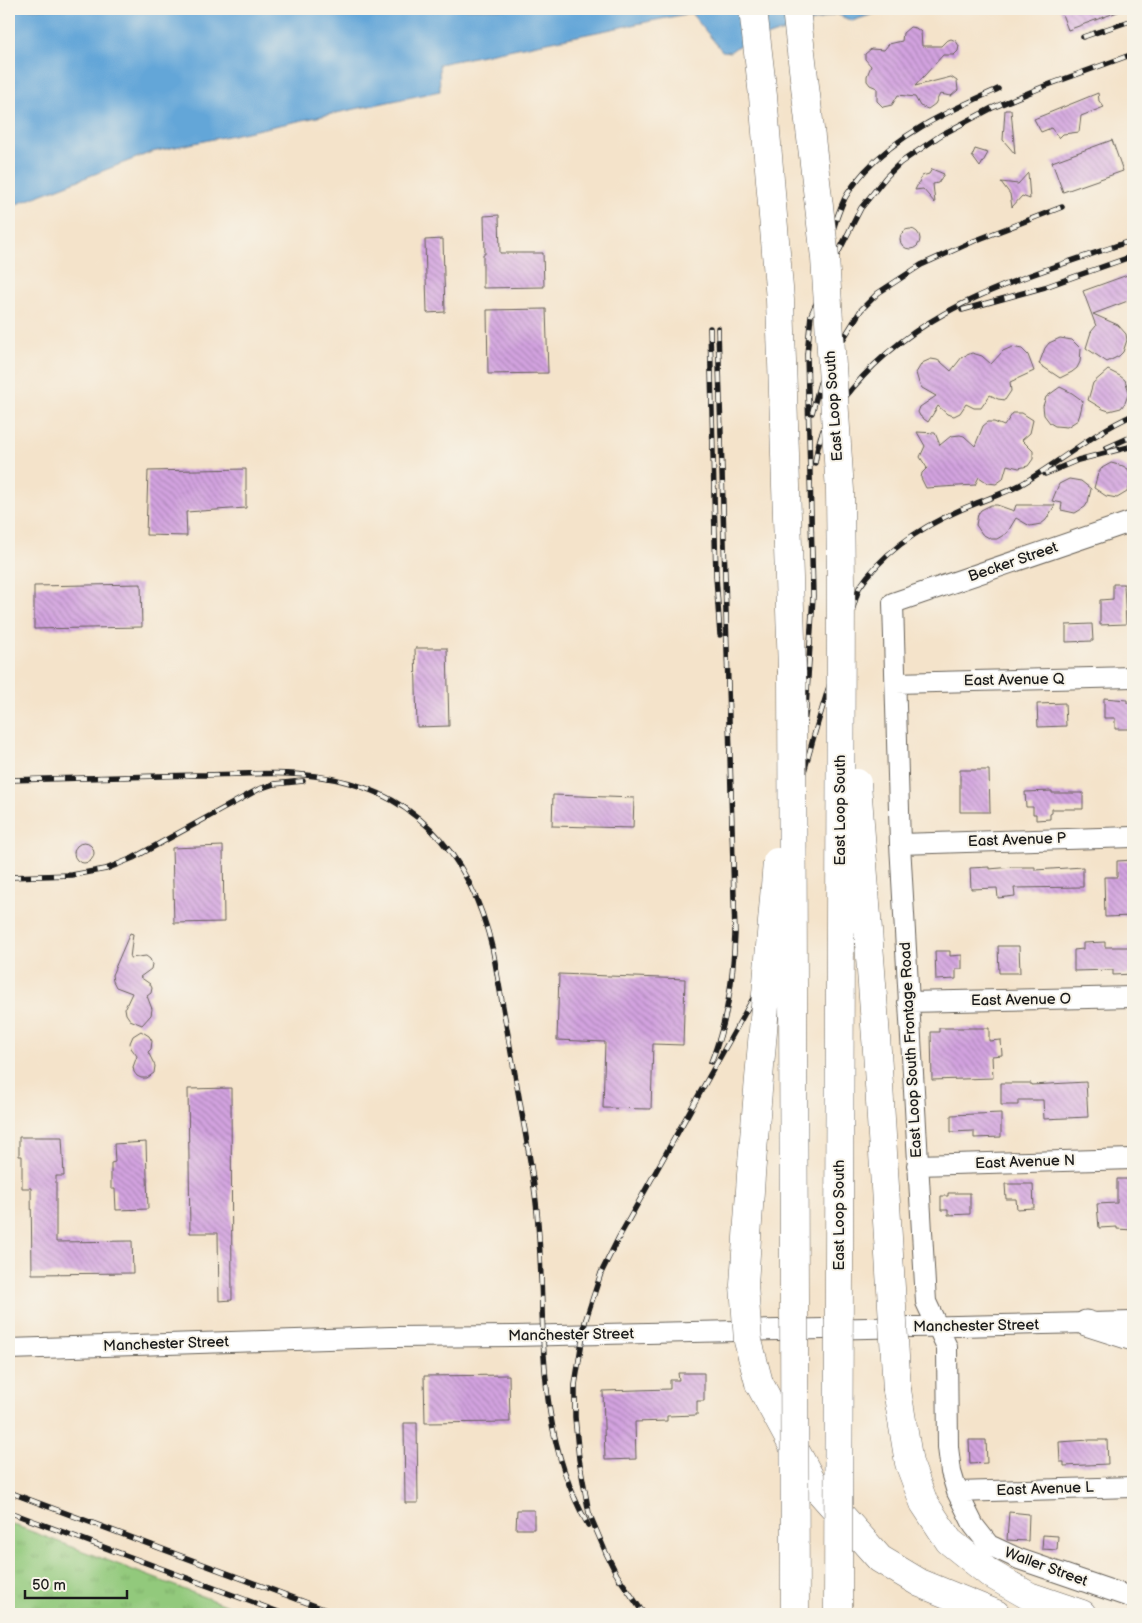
<svg xmlns="http://www.w3.org/2000/svg" width="1142" height="1623" font-family="'Balsamiq Sans',sans-serif">
<defs>
<pattern id="grass-tufts" width="24" height="20" patternUnits="userSpaceOnUse" patternTransform="scale(1.25)"><rect width="24" height="20" fill="#92c97b"/><path d="M3 7l-1-3M5 7V3M7 7l1-3M15 17l-1-3M17 17v-4M19 17l1-3" fill="none" stroke="#7dac6a"/></pattern>
<pattern id="building-back-hatch" width="6" height="6" patternUnits="userSpaceOnUse" patternTransform="scale(1.25)"><rect width="6" height="6" fill="#d3a3e0"/><path d="M-1 5l2 2M0 0l6 6M5-1l2 2" fill="none" stroke="#aa84b5"/></pattern>
</defs>
<rect width="100%" height="100%" fill="#f7f3e8"/>
<filter id="ink" filterUnits="userSpaceOnUse"><feTurbulence type="fractalNoise" baseFrequency=".02" numOctaves="2"/><feDisplacementMap in="SourceGraphic" scale="10" xChannelSelector="R" yChannelSelector="G"/><feConvolveMatrix kernelMatrix="1 2 1 2 8 2 1 2 1" color-interpolation-filters="sRGB"/></filter>
<filter id="wash" filterUnits="userSpaceOnUse"><feTurbulence type="fractalNoise" baseFrequency=".0096" numOctaves="4" result="noise"/><feDisplacementMap in="SourceGraphic" scale="20" xChannelSelector="R" yChannelSelector="G"/><feGaussianBlur stdDeviation="1.12" result="paint"/><feColorMatrix in="noise" values="0 0 0 0 0 0 0 0 0 0 0 0 0 0 0 0 0 1.4 0 .05"/><feComposite in="paint" operator="in"/></filter>
<g filter="url(#wash)">
<rect width="100%" height="100%" fill="#f4e3ca"/>
<path fill="url(#grass-tufts)" stroke="#57724c" d="M9,1523L249,1614H9Z"/>
<path fill="#64a6d8" stroke="#40617a" d="M9,9H889L852,21L836,14L738,46L730,52L722,51L691,13L439,64L440,91L152,152L9,207Z"/>
<g id="blocks">
<path fill="url(#building-back-hatch)" d="M1060,9H1123V10L1068,30Z
M910,27L916,28L921,32L922,46H941L946,41L951,39L956,41L959,46L958,51L954,55H943L915,86L951,77L957,81L958,90L951,96L940,94L935,104L928,109L920,106L915,97L898,95L892,105L883,107L877,101V88L870,85L867,81V76L871,66L865,59V54L871,49L884,50L889,44L902,41L903,33Z
M1098,93L1099,101L1104,107L1081,116L1079,132L1063,134L1059,138L1051,128L1041,132L1034,119Z
M1005,110H1011L1015,154L1003,140Z
M1112,140L1123,171L1063,192L1052,162Z
M975,149L988,153L980,167L972,156Z
M932,169L944,174L938,183L933,184L935,203L923,189L915,190L922,176L929,174Z
M1028,173L1030,199L1022,196L1012,207L1010,194L1001,182L1018,184Z
M499,215L500,253H543L544,287L483,288V254H485L484,216Z
M900 239a10 10 0 1 1 20 0a10 10 0 1 1-20 0Z
M443,239L445,312L427,313L425,240Z
M1133,273V299L1093,314L1118,325L1126,334L1127,340L1123,352L1119,356L1107,362L1086,348L1091,332L1096,326L1083,291Z
M546,309L548,373L488,374L487,310Z
M1060,338L1072,340L1081,349L1080,362L1077,368L1072,372L1060,378L1039,364L1045,348L1049,343Z
M1012,347L1022,349L1028,355L1034,371L1010,382L1011,391L1005,400L998,399L990,395L981,408H974L966,404L960,413L954,416L947,414L938,406L928,422L920,416L918,412L920,407L936,396L922,388L919,383L916,373L922,363L931,359L937,360L941,362L951,371L962,357L972,353L982,356L991,364L1003,351Z
M1108,370L1120,376L1125,380L1129,392L1125,403L1121,408L1109,411L1103,409L1088,400L1093,383Z
M1060,387L1072,393L1083,401L1080,414L1078,420L1067,427L1055,426L1050,423L1044,415L1043,406L1046,397Z
M1013,413H1022L1033,420L1030,433L1022,440L1033,451V459L1028,466L1019,468L1007,465L1003,479L996,484L988,483L979,477L975,485L926,488L921,478L922,473L927,468L920,457L925,446L917,432L935,433L940,445L951,436L960,435L964,436L975,446L983,426L988,422H994L1004,426Z
M1111,463L1123,466L1128,469L1132,481L1127,492L1117,498L1106,496L1094,488L1098,473L1102,468Z
M246,469V508L186,512L187,536L146,535L148,471Z
M1069,479L1081,481L1091,489L1088,502L1085,507L1075,513L1061,510L1062,503L1052,501L1059,484Z
M991,505H997L1014,511L1016,505H1055L1046,520L1041,524L1030,526L1016,518L1007,533L997,539H991L982,534L976,525L978,514L981,510Z
M141,584L142,627L34,629V586Z
M1113,584H1124L1126,624L1100,625V600L1113,599Z
M1092,624L1093,641L1066,642V625Z
M415,648H447L449,726L417,727Z
M1104,698L1127,700V703H1132L1133,729H1115V718H1104Z
M1065,703L1066,726L1038,727L1037,704Z
M960,770H989L990,812H960Z
M1052,791V793H1083V809H1052V813L1050,814V819L1036,820V814H1033V807H1026L1025,792Z
M553,795L634,798L633,828L552,826Z
M74 853a10 10 0 1 1 20 0a10 10 0 1 1-20 0Z
M223,846L224,922L174,923L172,848Z
M1133,860V916L1105,917L1104,877H1117V861Z
M989,867V869L1013,867H1035V870L1083,867V887L1014,888L1015,896L998,898L997,888L971,889L970,868Z
M130,933L133,934L130,958L146,956L150,959L152,964L151,969L140,977L150,984L152,988L151,993L147,996L152,1009L151,1015L142,1025L130,1020L126,1014L125,1008L132,993L116,987L113,981L112,975Z
M1105,942V947H1133V974L1113,975V970L1074,971V950L1083,949V943Z
M998,946H1019L1020,973H999Z
M935,951H950V956L962,955V969H956V979L936,980Z
M559,974L685,979L683,1045L653,1044L651,1109L603,1108L605,1042L557,1040Z
M939,1028H989V1041L1001,1040L1002,1055L992,1056L993,1078L932,1080L931,1032H939Z
M141,1031L149,1036L152,1041L151,1049L148,1052L155,1066L154,1073L147,1078H141L137,1076L134,1072L133,1067L137,1056L131,1048L130,1043L133,1036Z
M1086,1082L1088,1117L1044,1119L1043,1100H1018V1105H1001V1083H1031V1085Z
M231,1088L232,1300L219,1301L218,1233H190L188,1089Z
M1001,1113V1137L974,1138V1131L951,1132V1115Z
M19,1137H62L64,1176H56V1242L132,1241L133,1273L32,1274L31,1188H22V1156H19Z
M146,1142L148,1209L116,1210L115,1189H111V1163L115,1162L114,1144Z
M1117,1179H1130V1183H1133V1230L1117,1229V1227L1099,1228L1097,1204L1117,1203Z
M1005,1184H1033L1034,1208L1017,1209L1016,1199H1006Z
M948,1193H970V1214L948,1215V1210H941V1196H948Z
M678,1373H704V1401H697V1415L667,1416V1421L635,1422L636,1459L605,1460L603,1391L670,1389V1380H679Z
M509,1375L510,1422L425,1423L424,1376Z
M404,1423H417L418,1503H405Z
M969,1440H986L987,1463L970,1464Z
M1090,1440H1107L1108,1464L1064,1466V1462H1060L1059,1442Z
M517,1510H534V1529H516Z
M1009,1512L1029,1514L1028,1541L1007,1540Z
M1043,1535L1058,1536L1057,1550L1042,1549Z"/>
</g>
</g>
<g filter="url(#ink)">
<use href="#blocks" fill-opacity="0" stroke="#686259" stroke-width="1"/>
<g fill="none" stroke-linecap="round" stroke-linejoin="round">
<g stroke="#686259" stroke-width="22">
<path id="minor" d="M1133,521L893,603L900,844L926,1302L947,1347L948,1447L951,1472L957,1492L974,1526L989,1545L1019,1559L1133,1598
M896,683L1133,677
M900,844L1133,837
M908,1002L1133,997
M917,1165L1133,1159
M9,1349L391,1337L514,1336L1133,1322
M957,1492L1133,1487"/>
</g>
<g stroke="#686259" stroke-width="27">
<path id="major" d="M1086,1323L1133,1338"/>
</g>
<g stroke="#686259" stroke-width="29">
<path id="highway" d="M753,9L763,96L780,300L792,671
M759,1383L814,1485L880,1559L920,1583L996,1614
M897,1390L909,1463L924,1503L949,1541L989,1573L1029,1596L1082,1614"/>
</g>
<use href="#minor" stroke="#fff" stroke-width="20"/>
<use href="#major" stroke="#fff" stroke-width="25"/>
<use href="#highway" stroke="#fff" stroke-width="28"/>
<g stroke="#1c1c1c" stroke-width="5.5">
<path id="rail" d="M1083,37L1133,20
M819,283C827,255 832,225 845,198C850,189 858,179 865,171C902,131 950,111 998,89
M962,310L1045,287L1133,256
M710,328L716,576L720,635
M812,413L820,383L842,341L861,310L878,293L921,265L974,241L1062,207
M1106,448L1133,436
M815,463C817,448 822,429 830,416C835,407 845,398 852,389C925,301 1030,276 1133,240
M1045,474L1078,460L1133,446
M802,779L815,732L859,588C883,552 921,527 960,510C980,501 1001,495 1020,485C1058,463 1093,433 1133,415
M9,780C72,778 135,777 198,775C237,775 276,771 315,776C417,789 471,856 493,951C502,1000 510,1049 519,1097C525,1132 532,1167 536,1202C549,1316 529,1419 588,1525
M9,877L72,875L106,869L133,858L259,789L274,784L303,781
M711,1062C728,1020 733,978 735,934L718,328
M9,1492L337,1614
M9,1512L284,1614
M615,1572L644,1614
M619,1579L606,1553L589,1513L579,1459L575,1417V1385L585,1322L601,1273L619,1237L760,986L774,947L781,913L790,826L806,709L813,596L807,354L811,315L836,257L861,208L886,177L900,163L941,135L992,108L1045,86L1133,54"/>
</g>
<use href="#rail" stroke="#f7f3e8" stroke-width="4" stroke-dasharray="11" stroke-linecap="butt"/>
<g stroke="#686259" stroke-width="29" stroke-linecap="butt">
<path id="highway-bridge" d="M796,9L825,258L840,491L841,584L838,1614
M792,671L795,1614
M857,783L877,1051L897,1390
M759,1383L748,1341L744,1285L751,1175L777,862"/>
</g>
<use href="#highway-bridge" stroke="#fff" stroke-width="28"/>
</g>
</g>
<g text-anchor="middle" dominant-baseline="central" stroke-width="4" stroke-linejoin="round" paint-order="stroke">
<g font-size="15" fill="#1c1c1c" stroke="#f7f3e8">
<text transform="translate(834 406) rotate(-94)">East Loop South</text>
<text transform="translate(1013 562) rotate(-19)">Becker Street</text>
<text transform="translate(1014 680) rotate(-1)">East Avenue Q</text>
<text transform="translate(840 810) rotate(-90)">East Loop South</text>
<text transform="translate(1017 840) rotate(-2)">East Avenue P</text>
<text transform="translate(1021 1000) rotate(-1)">East Avenue O</text>
<text transform="translate(911 1050) rotate(-93)">East Loop South Frontage Road</text>
<text transform="translate(1025 1162) rotate(-2)">East Avenue N</text>
<text transform="translate(839 1215) rotate(-90)">East Loop South</text>
<text transform="translate(976 1326) rotate(-1)">Manchester Street</text>
<text transform="translate(571 1335) rotate(-1)">Manchester Street</text>
<text transform="translate(166 1344) rotate(-2)">Manchester Street</text>
<text transform="translate(1045 1489) rotate(-2)">East Avenue L</text>
<text transform="translate(1046 1567) rotate(20)">Waller Street</text>
</g>
</g>
<rect width="1142" height="1623" fill="none" stroke="#f7f3e8" stroke-width="30"/>
<path d="M25 1590v8h102v-8" fill="none" stroke="#1c1c1c" stroke-width="2.5"/>
<text x="32" y="1590" font-size="15" fill="#1c1c1c" stroke="#f7f3e8" stroke-width="4" paint-order="stroke">50 m</text>
</svg>
